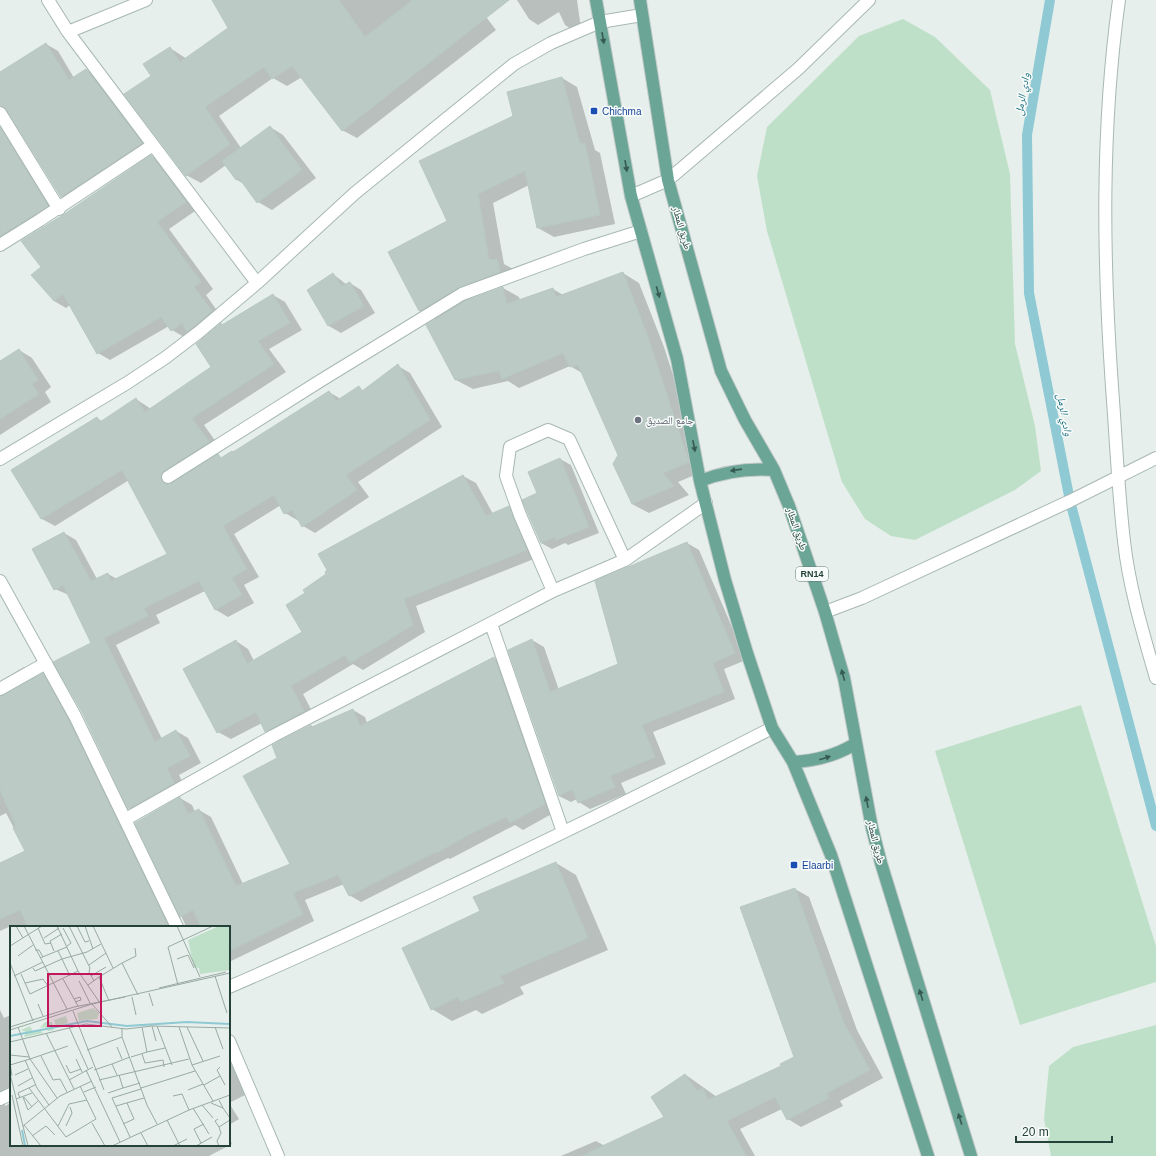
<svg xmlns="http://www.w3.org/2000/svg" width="1156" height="1156" font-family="Arial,'Noto Naskh Arabic',sans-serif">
<rect width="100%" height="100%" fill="#e6efeb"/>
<path fill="#bfe0c8" d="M903,19L935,37L990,90L1010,174L1015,344L1035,426L1041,471L1015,490L915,540L891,536L865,519L842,482L767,231L757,176L767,127L859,36Z
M1081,705L1156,946V982L1020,1025L935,751Z
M1156,1025V1156H1051L1044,1119L1049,1066L1073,1047Z"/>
<path fill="#0003" d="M230,0H473L496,30L357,138L342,130L302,77L287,86L273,78L219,116L241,148L270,127L283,135L316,178L272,210L258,202L244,184L237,180L226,165L201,183L186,175L152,76L170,48L187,59L230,29Z
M517,0H577L581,29L574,31L565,25L559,12L538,25L529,19Z
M46,44L58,51L74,78L86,70L98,76L153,150L73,203L61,197L10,112L7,113L4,120L59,212L0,248V73Z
M562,78L577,87L595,150L600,153L615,224L554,237L538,228L529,185L493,203L504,264L513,269L515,281L469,299L503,288L519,297L520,300L553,289L563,295L623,273L639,283L664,347L704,471L678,482L689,495L649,513L632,504L619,455L582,373L570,366L519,388L508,381L473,389L456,380L436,320L420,311L390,253L449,221L515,116Z
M151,156L164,163L198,209L169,229L213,289L206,295L223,319L184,337L172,330L169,326L110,360L98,353L70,305L66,308L54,301L43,267L64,216Z
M333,274L347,285L350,283L361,290L375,313L341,333L329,326L309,290Z
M273,295L285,302L302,330L269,349L286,372L204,425L221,449L176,478L173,484L218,456L222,458L234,453L329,392L341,399L359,388L364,391L398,366L410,373L442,427L358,482L369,497L315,533L303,526L299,520H297L285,513L281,505L234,534L259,577L244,585L254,603L228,617L216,610L205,591L156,615L160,623L116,645L162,739L176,731L188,738L201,763L179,775L186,790L141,815L129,808L92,644L69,595L55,589L64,533L76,540L97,579L108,574L117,579L168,554L129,480L55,526L42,519L13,471L97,418L103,422L136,399L151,409L212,367L222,325Z
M19,350L32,358L51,387L45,392L51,402L0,435V362Z
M560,459L571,465L599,533L568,545L565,543L552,549L541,543L538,494Z
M463,476L476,483L493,514L509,507L521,514L539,557L416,606L425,632L363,670L353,664L303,694L316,719L279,738L266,731L262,723L231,739L218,732L236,641L248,649L254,661L303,632L306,594Z
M687,543L699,550L746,660L724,669L735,699L653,732L666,764L621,783L626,794L590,809L579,802L577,799L571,802L559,796L532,640L544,647L559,690L619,664Z
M494,658L506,665L557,811L523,830L515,825L450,859L448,858L361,902L349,895L344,884L305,900L314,921L229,962V927H185V924L136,823L180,798L192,805L195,812L199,810L211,817L243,884L291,864L279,759L311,726L314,727L353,710L365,717L367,723Z
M24,667L35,673L8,689L3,697L43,675L55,681L177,927H14L13,925L0,931V864L26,851L6,813L0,816V681Z
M556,863L576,875L608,950L520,987L524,994L482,1014L476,1010L452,1021L432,1009L481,912Z
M795,889L809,897L857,1030L883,1078L840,1101L843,1106L801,1127L788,1119L782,1109L740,1129L755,1156H699L686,1075L717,1097L783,1066L796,1057Z
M0,1010L4,1018L11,1015V1099L5,1102V1106L11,1103V1145H229V1138L232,1144L209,1156H0Z
M229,1044L251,1092L229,1103L239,1119L229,1125Z
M596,1141L605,1146L657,1156H561Z"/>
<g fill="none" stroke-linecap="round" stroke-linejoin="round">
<path stroke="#8ec9d4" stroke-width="10" d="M1050,0L1027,135L1029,293L1070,501L1156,826"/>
</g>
<path fill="#bbcac4" stroke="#b8c9c2" d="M212,0H339L365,37L413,0H509L342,131L292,66L272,79L264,67L205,107L230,144L186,176L124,94L151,76L143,64L170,47L180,62L228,28Z
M46,43L69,80L86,69L142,143L61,197L6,109L0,106V72Z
M562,77L580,144L585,143L600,215L537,228L525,171L478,194L489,260L497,259L500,272L458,288L419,311L388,252L447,221L419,161L513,116L507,92Z
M270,126L302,170L257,203L239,178L236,180L222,161Z
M0,127L48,206L0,236Z
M151,155L186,202L157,222L201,282L194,287L212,311L187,332L182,323L171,331L161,317L97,354L63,294L54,301L31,275L41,267L21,241L63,215Z
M623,272L648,337L689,462L663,473L674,486L632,504L613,464L618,455L578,365L570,367L563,353L502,379L499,371L455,380L426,325L465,301L503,287L507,304L553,288L556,297Z
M333,273L341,286L350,282L364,306L328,326L307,290Z
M273,294L290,323L258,341L274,364L192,418L209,442L164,471L161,478L164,483H172L218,454L221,458L232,451L233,452L329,391L336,401L359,386L362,391L398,364L430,420L346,475L357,490L302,527L292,510L284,514L274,495L223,526L247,569L232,578L242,595L215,610L199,581L144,608L148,616L104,638L155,742L176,730L190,756L167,768L174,783L128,809L82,712L53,662L91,643L63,585L54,590L32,549L64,532L91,581L108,573L111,581L167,554L122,470L41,519L11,470L97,417L100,422L136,398L145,412L211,367L196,344L221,323L222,325Z
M19,349L38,380L32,384L39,394L0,419V361Z
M560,458L589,527L556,540L555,537L541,543L522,500L537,493L528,472Z
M463,475L486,516L509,506L527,550L404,599L413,625L350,663L345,655L291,686L304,711L265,732L256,712L217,733L183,669L236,640L247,664L302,632L286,605L305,593L303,590L326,574L325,572L327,570L318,554Z
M687,542L735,653L713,663L724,692L642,725L655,757L610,776L615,787L578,803L572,789L559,796L508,650L532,639L550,692L618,664L595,581Z
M494,657L545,804L510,823L506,817L470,834L437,853L436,852L349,896L338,875L293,893L303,914L229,951V927H201L193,910L180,917L135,823L180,797L188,814L199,809L236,886L290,864L243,776L277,758L272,745L311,725L312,727L353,709L360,726Z
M43,673L68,719L167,924L161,927H28L20,910L0,919V863L25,851L13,828L16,826L0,790V696Z
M556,862L588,938L500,976L504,983L461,1002L458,997L431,1010L402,948L480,911L473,897Z
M795,888L843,1021L870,1070L827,1093L829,1098L787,1120L775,1097L727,1121L746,1156H581L664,1117L651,1097L685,1074L697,1091L703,1088L708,1100L781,1066L780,1064L794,1057L740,907Z"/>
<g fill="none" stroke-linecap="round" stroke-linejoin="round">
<g stroke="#a8b8b2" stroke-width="14">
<path id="minor" d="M48,0L68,32L146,0
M1119,0C1101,129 1103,258 1112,387C1116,438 1118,490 1124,541C1129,587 1143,633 1156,678
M68,32L257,283
M0,113L59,209
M631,196L668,180L798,69L869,0
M0,245L40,220L153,145
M0,459L127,383L165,358L199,332L257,283L355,193L514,64L551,43L600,22L642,15
M168,477L320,381L462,294L584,249L641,231
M0,581L75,716L177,927
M553,591L520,515L506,476L510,447L548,430L569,439L625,560
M825,612L862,598L1070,501L1156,458
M491,624L563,832
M0,689L46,663
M126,819L273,736L553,591L625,560L706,503
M229,987C297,958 363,927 430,896C545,842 659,786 772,728
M229,1041L278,1156
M0,1099L11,1094"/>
</g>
<g stroke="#c2cac8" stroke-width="14">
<path id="major" d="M596,0L631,196L677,359L700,481L725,580L747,653L772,728L793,762L831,855L928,1156
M640,0L668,180L721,371L745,420L774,470L789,506L825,612L844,678L872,828L881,863L971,1156
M700,481C725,471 747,468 774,470
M793,762C816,761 835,756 855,744"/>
</g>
<use href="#minor" stroke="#fff" stroke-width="12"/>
<use href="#major" stroke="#6aa596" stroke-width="12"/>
</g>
<defs><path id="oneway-solid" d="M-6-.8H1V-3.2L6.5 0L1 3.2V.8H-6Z"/></defs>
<g fill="#365b51">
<use href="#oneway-solid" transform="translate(603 38) rotate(80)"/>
<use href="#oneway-solid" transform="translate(626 166) rotate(80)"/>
<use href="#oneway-solid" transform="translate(658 292) rotate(74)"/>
<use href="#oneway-solid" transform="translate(694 446) rotate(79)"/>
<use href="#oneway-solid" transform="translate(736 470) rotate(172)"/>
<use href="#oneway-solid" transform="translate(843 675) rotate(-105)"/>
<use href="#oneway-solid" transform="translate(825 758) rotate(-17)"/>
<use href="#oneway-solid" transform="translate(867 802) rotate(-101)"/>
<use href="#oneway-solid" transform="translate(921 995) rotate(-107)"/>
<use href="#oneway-solid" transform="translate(960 1119) rotate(-107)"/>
</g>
<g fill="#1a4fb4" stroke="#f7fbf9" stroke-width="1.5">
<rect x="590" y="107" width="8" height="8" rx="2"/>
<rect x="790" y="861" width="8" height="8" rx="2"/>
</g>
<circle fill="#6b7280" stroke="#f7fbf9" stroke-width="1.5" cx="638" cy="420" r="4"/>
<g text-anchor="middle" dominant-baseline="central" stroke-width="3" stroke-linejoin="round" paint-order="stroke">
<rect fill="#f7fbf9" stroke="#637a73" stroke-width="1" x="796" y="567" width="32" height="14" rx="3"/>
<g font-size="9" font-weight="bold" fill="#24423a">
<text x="812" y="574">RN14</text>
</g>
<g font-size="10" fill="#164399" stroke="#f7fbf9" text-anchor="start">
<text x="602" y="111">Chichma</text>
<text x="802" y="865">Elaarbi</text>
</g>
<g font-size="10" fill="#24423a" stroke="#f7fbf9">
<text transform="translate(682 228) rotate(74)">طريق المطار</text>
<text transform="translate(797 529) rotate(71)">طريق المطار</text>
<text transform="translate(876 842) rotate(76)">طريق المطار</text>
</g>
<g font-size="10" fill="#5b616d" stroke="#f7fbf9" text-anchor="start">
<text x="646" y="420">جامع الصديق</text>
</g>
<g font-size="11" font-style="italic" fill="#1c6f80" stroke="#f7fbf9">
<text transform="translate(1022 94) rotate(-80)">وادي الرمل</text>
<text transform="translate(1065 415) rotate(79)">وادي الرمل</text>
</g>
</g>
<g transform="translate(10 926)">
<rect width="220" height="220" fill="#e6efeb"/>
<path d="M209,0H220V44L190,48L189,42L184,41L178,14ZM83,82L89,87L87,93L69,95L67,87ZM56,90L58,97L46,101L44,94ZM35,96H42L44,104L38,105L35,101L30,102ZM20,100L23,105L30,104L33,107L14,111L16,106L11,104Z" fill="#bfe0c8"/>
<path fill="none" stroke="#8ec9d4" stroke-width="2" d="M0,110L77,95L117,100L177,96L220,98M12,204L15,220"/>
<path fill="none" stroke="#98aaa4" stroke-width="1" d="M6,0L13,12M14,0L57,83M47,0L68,45L90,77M59,0L80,42L79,46L84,55M67,0L75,16L79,15M75,0L83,23M83,0L103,42M167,0L190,51M28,2L35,18L41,17M53,2L61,17L57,20M34,12L49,2M0,20L32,0M25,24H29L33,31M44,25L40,15L52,8M8,30L23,19M30,32L57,21M167,33L178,29L184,42M0,37L23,95M112,37L126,30L125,22M79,39L96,27M23,42L25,45L52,33L48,25M11,48L20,68L68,45M4,50L33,36M60,50L52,33L77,26L91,18M81,50L96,41M205,50L217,87M53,53L68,80M69,55L80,77M15,57L33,53L38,60M78,59L89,51M168,59L158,21L203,0M149,62L216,46M139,67L143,80M122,71L126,89M64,73L70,71L71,74L65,76M99,75L89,51L112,37L128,69M28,78L33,90M82,78L102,101M63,85L94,164M142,100L146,115M147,100L162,139M0,101L64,81L115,71M59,101L78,143M169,101L182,139L203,175M177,101L193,135M205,101L213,123M112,103V111L137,179L147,198M0,104L82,78L220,47M36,107L64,163M0,116L76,98L116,103L142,100L220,102M107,121L112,133M77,124L112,111M137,126L155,122M132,128L135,137L153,134L154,141M0,129L19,131M31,130L43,154L50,153L57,166M121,131L137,126L132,101M66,133L72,146M15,134L27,162L39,179M0,137L2,150M102,138L120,131M0,139L20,133L8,101M56,139L60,147L71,143M182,139L210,130M210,141L207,144L215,159M76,144L110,216M84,144L102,138L107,149M0,148L18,220M5,149L18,143M109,149L113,162L130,157M59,154L83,141M89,154L179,133M194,159L210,150M8,160L22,152M19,162L56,211L86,193L70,160M131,162L185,145M178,164L193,158M74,166L86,161M98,167L113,162M2,169L13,220M163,170L172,168L179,184M13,171L18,184L28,175M14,171L22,181M10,172L8,167L25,159M47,172L20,133L58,120M6,173L22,167M201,177L213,182L209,174M192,179L203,192M106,180L134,172M183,182L199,208M213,182L220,192M208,193L205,195L209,201L220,194M157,194L170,220M82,197L95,220M113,198L124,193L117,177M14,199L31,220M13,200L50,170L82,155M48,200L59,178L77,174M56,200L62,187L60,181M131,207L138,220M22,210L36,200L45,209M120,211L102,172L131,163M191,217L184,203L194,198M102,220L179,184L220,169M163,220L177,213M186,220L202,211M209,220L207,215L211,207L209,201"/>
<path fill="#c2185b" fill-opacity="0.15" stroke="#c2185b" stroke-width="2" d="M38,48H91V100H38Z"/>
<rect width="220" height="220" fill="none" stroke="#24423a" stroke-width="2"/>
</g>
<path d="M1016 1136v6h96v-6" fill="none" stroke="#24423a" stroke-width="2"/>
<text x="1022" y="1136" font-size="12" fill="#24423a" stroke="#f7fbf9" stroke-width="3" paint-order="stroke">20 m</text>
</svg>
